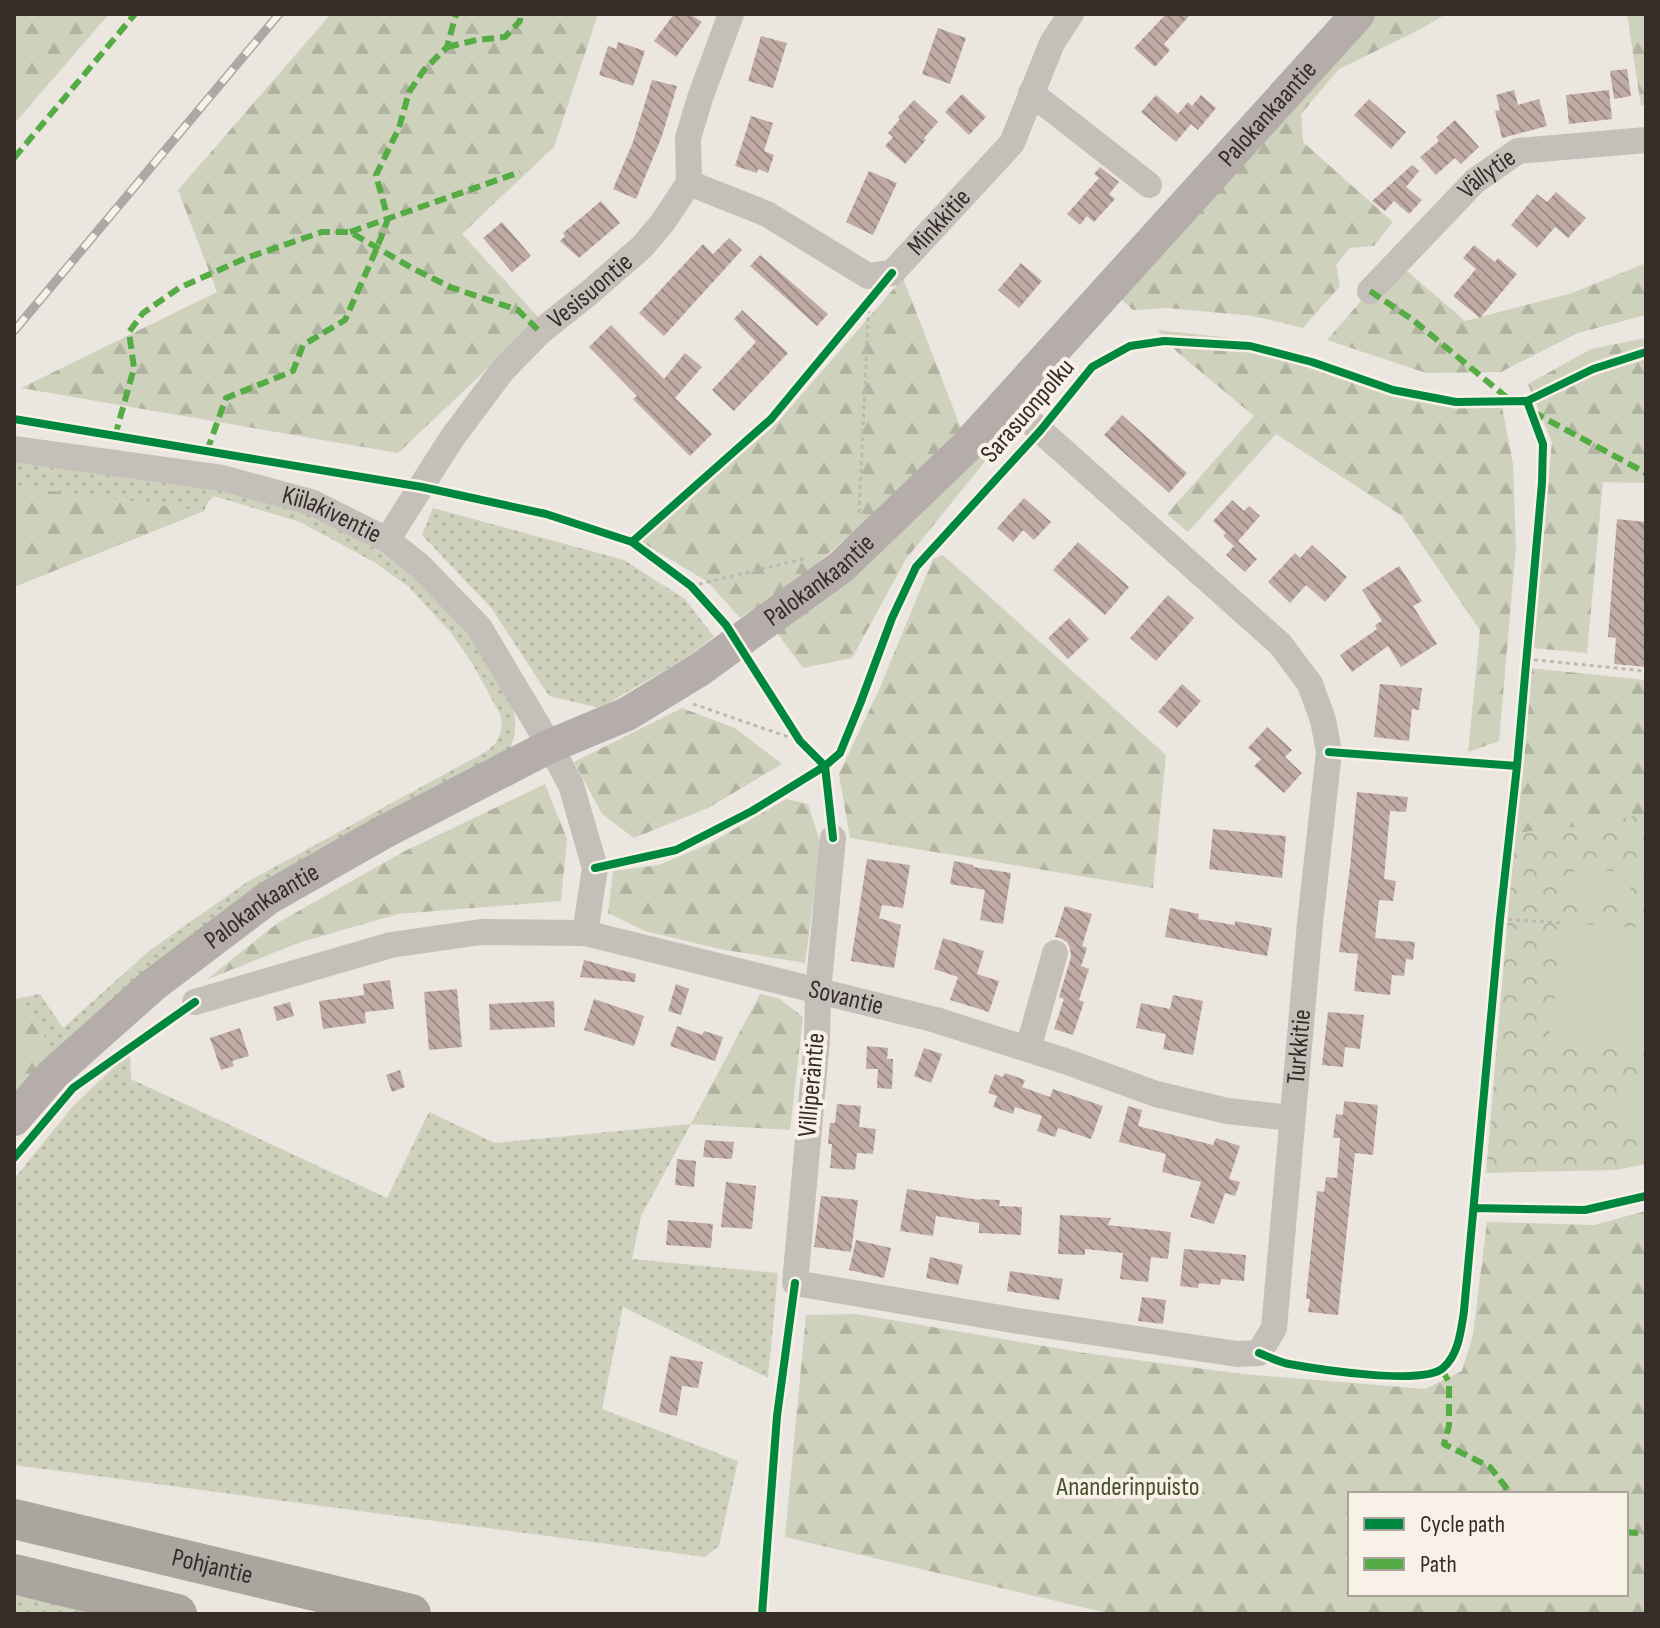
<svg xmlns="http://www.w3.org/2000/svg" width="1660" height="1628" font-family="'Sofia Sans Condensed',sans-serif">
<defs>
<pattern id="grass-dots" width="8" height="8" patternUnits="userSpaceOnUse" patternTransform="scale(2)"><rect width="8" height="8" fill="#ced1bc"/><path d="M2 2h.1M6 6h.1" fill="none" stroke="#b2b4a2" stroke-width="1.8" stroke-linecap="round"/></pattern>
<pattern id="forest-firs" width="22" height="20" patternUnits="userSpaceOnUse" patternTransform="scale(2)"><rect width="22" height="20" fill="#ced1bc"/><path d="M5 1l3.5 6h-7zM16 11l3.5 6h-7z" fill="#b2b4a2"/></pattern>
<pattern id="park-crowns" width="20" height="18" patternUnits="userSpaceOnUse" patternTransform="scale(2)"><rect width="20" height="18" fill="#ced1bc"/><path d="M2 6a3 3 0 1 1 6 0M12 15a3 3 0 1 1 6 0" fill="none" stroke="#b2b4a2"/></pattern>
<pattern id="building-back-hatch" width="6" height="6" patternUnits="userSpaceOnUse" patternTransform="scale(2)"><rect width="6" height="6" fill="#bfaba3"/><path d="M-1 5l2 2M0 0l6 6M5-1l2 2" fill="none" stroke="#9c8b85"/></pattern>
</defs>
<rect width="100%" height="100%" fill="#ece6e1"/>
<path fill="url(#grass-dots)" d="M14,459L221,489L305,513L343,530L380,552L414,577L469,633L512,704L515,718V734L511,746L503,755L378,824L14,1102V1089L43,1060L27,1005L14,1009V999L40,994L63,1028L149,951L247,882L487,751L496,743L500,735L502,725L500,714L472,663L451,633L409,587L374,562L300,522L214,496L208,502L204,511L14,486Z
M433,508L624,560L685,599L714,637L686,658L600,708L549,696L492,609L422,535Z
M130,1052L131,1079L387,1198L429,1112L495,1143L691,1124L641,1216L632,1259L778,1273L768,1378L623,1307L602,1409L738,1461L719,1546L705,1557L14,1465V1179L74,1105Z
M14,1592L104,1614H14Z"/>
<path fill="url(#forest-firs)" fill-rule="evenodd" d="M14,14H109L14,124Z
M331,14H598L554,147L462,234L540,319L398,453L21,388L217,292L178,190Z
M1367,14H1446L1419,30L1339,69L1301,114L1303,142L1393,222L1374,246L1350,248L1336,265L1340,286L1303,328L1253,316L1168,308L1133,310L1116,295Z
M1627,14H1646V105L1641,106Z
M1646,263V315L1578,333L1501,372L1426,373L1327,340L1388,270L1407,271L1465,321L1572,293Z
M903,278L962,431L875,513L797,581L740,618L708,582L641,542L776,424Z
M1158,330L1248,340L1389,389L1456,402L1501,401L1513,464L1516,546L1499,741L1468,752L1480,630L1402,516L1276,434L1188,532L1167,514L1254,416L1177,352Z
M1646,338V483L1603,482L1587,653L1532,648L1552,442L1528,384L1591,349Z
M1000,425L1012,428L906,559L852,658L803,668L771,625Z
M14,486L204,511L14,587Z
M943,555L1166,755L1153,888L850,838L839,774L878,692L933,559Z
M1530,668L1646,680V863L1555,829L1515,833Z
M682,708L735,728L782,764L708,808L634,838L602,814L574,762Z
M545,784L567,839L561,901L398,914L298,943L206,980L279,922L405,851Z
M786,799L808,804L821,845L805,963L720,949L645,931L608,913L613,871L659,865L709,844Z
M760,994L780,999L803,1017L790,1130L691,1124Z
M26,1004C38,1021 55,1042 41,1062C35,1072 23,1080 14,1089V1009Z
M1646,1211V1614H1111L785,1537L806,1315L856,1314L1085,1353L1242,1374L1425,1389L1462,1371L1473,1335L1487,1222L1594,1225ZM1350,1494H1626V1594H1350Z"/>
<path fill="url(#park-crowns)" d="M1646,813V1164L1616,1170L1486,1173L1515,833L1597,825Z"/>
<path fill="#ced1bc" d="M1574,869L1631,872L1630,902L1573,900Z
M1562,923L1646,928V1051L1549,1043Z
M1626,1078L1646,1081V1133L1620,1130Z"/>
<path fill="url(#building-back-hatch)" d="M674,14H690L702,22L676,57L654,41Z
M1166,14H1191L1164,44L1170,50L1155,67L1134,48Z
M938,28L966,38L950,84L922,74Z
M761,36L787,43L773,88L748,81Z
M618,42L645,51L633,86L599,75L608,46L616,49Z
M1627,69L1631,96L1614,99L1610,71Z
M652,80L677,86L662,136L636,199L613,189L633,142Z
M1514,90L1518,105L1539,99L1547,126L1502,138L1495,111L1500,110L1496,95Z
M1609,90L1612,119L1569,124L1566,95Z
M962,94L986,117L969,135L945,112Z
M1156,95L1178,114L1188,102L1192,106L1201,95L1216,108L1198,130L1191,124L1176,142L1141,112Z
M1369,99L1406,132L1391,149L1354,115Z
M914,100L938,122L924,138L926,140L905,164L885,146L893,137L888,133L900,119L898,117Z
M751,116L773,123L764,151L774,155L768,173L758,169L757,173L735,166Z
M1455,120L1479,147L1461,164L1455,158L1436,175L1420,157L1439,141L1436,137Z
M1412,165L1419,171L1406,187L1422,200L1409,214L1394,201L1385,211L1372,201Z
M1100,167L1119,182L1109,194L1115,199L1094,222L1087,216L1080,225L1067,214L1099,178L1094,174Z
M869,171L897,183L873,235L846,222Z
M1556,192L1586,218L1568,238L1555,227L1537,248L1511,225L1537,194L1547,202Z
M601,201L620,223L579,258L560,241L565,236L563,233Z
M502,222L531,256L512,272L483,238Z
M729,238L742,250L664,336L639,313L703,244L713,254Z
M1474,245L1495,262L1498,258L1517,274L1480,318L1453,296L1476,269L1463,258Z
M760,255L828,314L817,326L750,266Z
M1021,263L1042,281L1019,308L998,290Z
M742,310L788,353L734,411L712,390L756,342L734,319Z
M611,325L664,379L685,353L702,367L675,398L712,434L690,456L633,399L637,396L589,347Z
M1122,415L1187,473L1169,493L1104,435Z
M1024,498L1051,522L1034,540L1023,530L1013,542L997,528Z
M1232,500L1244,511L1249,506L1260,516L1238,541L1257,559L1245,572L1226,555L1234,546L1223,536L1226,533L1213,521Z
M1617,519L1646,522V667L1614,664L1616,638L1608,637Z
M1078,542L1129,587L1105,615L1053,570Z
M1312,545L1347,577L1325,602L1306,585L1290,603L1268,582L1295,553L1300,558Z
M1399,566L1422,601L1413,606L1437,644L1401,667L1388,646L1352,672L1340,655L1377,629L1375,625L1382,621L1362,590Z
M1168,595L1194,618L1156,661L1130,638Z
M1069,618L1089,639L1068,659L1048,638Z
M1182,684L1201,701L1177,728L1158,712Z
M1380,684L1422,688L1419,710L1412,709L1409,741L1374,737Z
M1267,727L1292,750L1285,757L1302,773L1284,793L1254,766L1261,759L1248,748Z
M1357,792L1408,797L1406,812L1390,811L1384,879L1396,881L1393,901L1379,900L1375,938L1415,942L1413,960L1406,959L1404,976L1392,975L1390,995L1354,991L1358,954L1339,952L1350,867Z
M1213,829L1286,836L1282,878L1209,869Z
M867,859L910,865L903,908L882,905L879,918L901,925L894,968L851,961Z
M954,861L973,865V867L1011,873L1003,924L980,920L985,890L950,884Z
M1065,906L1092,914L1082,946L1087,948L1081,966L1089,969L1079,1000L1084,1002L1073,1035L1054,1029L1064,999L1059,997L1071,957L1070,948L1067,942L1060,938L1055,937Z
M1170,908L1199,914L1198,919L1235,925V921L1272,928L1267,956L1165,937Z
M943,938L984,951L977,974L999,981L989,1012L950,1000L958,977L934,969Z
M584,960L636,974L635,982L580,977Z
M390,980L394,1009L365,1012L366,1023L323,1029L319,1001L364,995L363,984Z
M676,984L689,989L681,1015L668,1011Z
M457,989L462,1047L429,1050L424,992Z
M1173,995L1203,1001L1193,1055L1163,1049L1166,1034L1136,1028L1141,1003L1170,1009Z
M594,999L644,1016L634,1046L584,1030Z
M554,1001L555,1027L490,1030L489,1004Z
M290,1002L294,1016L277,1021L273,1007Z
M1328,1012L1364,1015L1360,1049L1345,1047L1343,1067L1322,1065Z
M677,1026L702,1035L704,1031L723,1037L715,1061L670,1046Z
M240,1028L249,1056L232,1061L234,1066L221,1070L210,1038Z
M867,1046L888,1048L887,1059H893L892,1089L877,1088L878,1069H866Z
M924,1048L942,1054L931,1083L914,1076Z
M400,1070L405,1087L392,1092L386,1075Z
M1005,1073L1025,1080L1022,1087L1050,1097L1053,1089L1103,1106L1091,1139L1058,1128L1055,1137L1037,1131L1042,1116L1015,1107L1013,1114L993,1107L997,1096L988,1093L995,1074L1003,1077Z
M1344,1101L1378,1105L1373,1155L1355,1153L1338,1315L1308,1312L1310,1299H1306L1317,1191L1324,1192L1326,1177L1337,1178L1340,1138H1333L1336,1114L1343,1115Z
M837,1104L861,1106L859,1127L876,1129L873,1154L857,1153L855,1170L830,1168L832,1144H828L830,1123H835Z
M1128,1106L1142,1110L1138,1126L1213,1145L1216,1138L1240,1146L1229,1179L1240,1182L1235,1196L1225,1193L1214,1224L1190,1217L1201,1182L1162,1172L1166,1154L1119,1142Z
M705,1140L734,1142L732,1158L730,1159L703,1157Z
M677,1159L696,1161L694,1187L675,1185Z
M726,1182L756,1186L752,1229L721,1227Z
M907,1189L980,1200V1199L1000,1200L999,1206L1022,1207L1021,1235L979,1233V1223L936,1216L933,1236L900,1231Z
M821,1196L858,1200L851,1252L814,1247Z
M1060,1215L1111,1218L1108,1225L1171,1232L1168,1259L1151,1257L1148,1282L1120,1279L1123,1253L1085,1249V1255L1058,1254Z
M668,1220L713,1224L711,1248L666,1245Z
M856,1240L891,1248L884,1278L849,1270Z
M1184,1249L1246,1255L1244,1281L1221,1279L1220,1285L1199,1283L1198,1288L1180,1286Z
M930,1257L963,1265L958,1285L926,1278Z
M1010,1271L1063,1279L1059,1300L1007,1291Z
M1142,1297L1166,1300L1163,1324L1138,1321Z
M670,1356L703,1362L698,1388L682,1386L677,1416L659,1412Z"/>
<g fill="none" stroke-linecap="round" stroke-linejoin="round">
<path stroke="#beb7b2" stroke-width="3" stroke-dasharray="4 4" stroke-linecap="butt" d="M859,513L869,298
M691,586L807,558
M1526,659L1646,671
M693,704L800,741
M1500,919L1562,923"/>
<g stroke="#c5bfba" stroke-width="26">
<path d="M1031,93L1149,185"/>
<path id="s1" d="M689,183L767,214L868,276L892,273L1012,143L1052,43L1071,14"/>
<path id="s2" d="M1370,291L1475,181L1518,151L1646,140"/>
<path id="s3" d="M14,449L222,478L311,502L387,540L420,566L479,627L550,746L571,785L595,868L585,933L936,1020L1065,1061L1156,1094L1227,1111L1292,1118"/>
<path id="s4" d="M387,540L452,438L502,371L540,332L589,293L642,247L663,222L689,183L688,138L700,98L731,14"/>
<path id="s5" d="M833,838L818,991L817,1040L795,1283L1018,1321L1237,1354L1259,1353L1274,1328L1310,923L1329,752L1323,720L1310,684L1280,644L1007,401"/>
<path d="M195,1002L391,945L481,932L585,933"/>
<path d="M1028,1049L1055,953"/>
</g>
<path stroke="#b4ada9" stroke-width="34" id="s6" d="M14,1119L53,1074L153,985L268,898L382,833L550,746L627,714L699,670L841,567L965,448L1358,14"/>
<g stroke="#aba5a0" stroke-width="40">
<path id="s7" d="M14,1519L411,1614"/>
<path d="M14,1574L177,1614"/>
</g>
<g stroke="#ada8a4" stroke-width="9">
<path id="rail" d="M14,331L279,14"/>
</g>
<use href="#rail" stroke="#f8f1e8" stroke-width="6" stroke-dasharray="18" stroke-linecap="butt"/>
<path stroke="#55ab44" stroke-width="6" stroke-dasharray="12 6" stroke-linecap="butt" d="M447,47L477,40L505,37L520,21V14
M14,158L135,14
M350,232L520,172
M1370,291L1413,320L1511,401
M1533,412L1646,473
M115,436L134,368L129,332L143,313L179,288L246,258L322,232H350L412,268L450,287L518,310L540,332
M207,451L226,398L293,371L303,345L345,320L377,248L388,219L376,175L399,128L409,92L424,70L447,47L456,14
M1442,1370L1449,1382V1426L1444,1444L1490,1467L1511,1494
M1626,1532L1646,1534"/>
<g stroke="#f8f1e8" stroke-width="13">
<path id="cycleway" d="M14,419L422,487L546,514L632,542L691,586L726,625L800,741L825,766L833,838
M632,542L771,419L892,273
M1329,752L1517,766
M595,868L676,850L752,811L825,766L840,753L860,704L892,618L916,567L1040,431L1092,367L1130,346L1164,341L1250,346L1312,362L1393,390L1456,402L1527,401L1593,369L1646,352
M14,1158L73,1088L195,1002
M1474,1208L1585,1210L1646,1196
M1259,1353C1269,1357 1279,1362 1289,1364C1316,1369 1424,1386 1443,1368C1459,1354 1461,1330 1464,1311L1500,919L1517,766L1542,483L1543,444L1527,401
M762,1614L777,1416L795,1283"/>
</g>
<use href="#cycleway" stroke="#00873e" stroke-width="8"/>
</g>
<g text-anchor="middle" dominant-baseline="central" stroke-width="8" stroke-linejoin="round" paint-order="stroke">
<g font-size="26" fill="#362c28" stroke="#f8f1e8">
<text stroke="none"><textPath href="#s6" startOffset="1624">Palokankaantie</textPath></text>
<text stroke="none"><textPath href="#s2" startOffset="166">Vällytie</textPath></text>
<text stroke="none"><textPath href="#s1" startOffset="296">Minkkitie</textPath></text>
<text stroke="none"><textPath href="#s4" startOffset="324">Vesisuontie</textPath></text>
<text transform="translate(1028 411) rotate(-49)">Sarasuonpolku</text>
<text stroke="none"><textPath href="#s3" startOffset="326">Kiilakiventie</textPath></text>
<text stroke="none"><textPath href="#s6" startOffset="976">Palokankaantie</textPath></text>
<text stroke="none"><textPath href="#s6" startOffset="328">Palokankaantie</textPath></text>
<text stroke="none"><textPath href="#s3" startOffset="1118">Sovantie</textPath></text>
<text stroke="none"><textPath href="#s5" startOffset="1228">Turkkitie</textPath></text>
<text transform="translate(812 1085) rotate(-85)">Villiperäntie</text>
<text stroke="none"><textPath href="#s7" startOffset="204">Pohjantie</textPath></text>
</g>
<g font-size="26" fill="#46522e" stroke="#f8f1e8">
<text x="1128" y="1487">Ananderinpuisto</text>
</g>
</g>
<rect width="1660" height="1628" fill="none" stroke="#362c28" stroke-width="32"/>
<rect x="1348" y="1492" width="280" height="104" fill="#f8f1e8" stroke="#aaa29b" stroke-width="2"/>
<rect x="1364" y="1518" width="40" height="12" fill="#00873e" stroke="#aaa29b" stroke-width="2"/>
<text x="1420" y="1532" font-size="24" fill="#362c28">Cycle path</text>
<rect x="1364" y="1558" width="40" height="12" fill="#55ab44" stroke="#aaa29b" stroke-width="2"/>
<text x="1420" y="1572" font-size="24" fill="#362c28">Path</text>
</svg>
